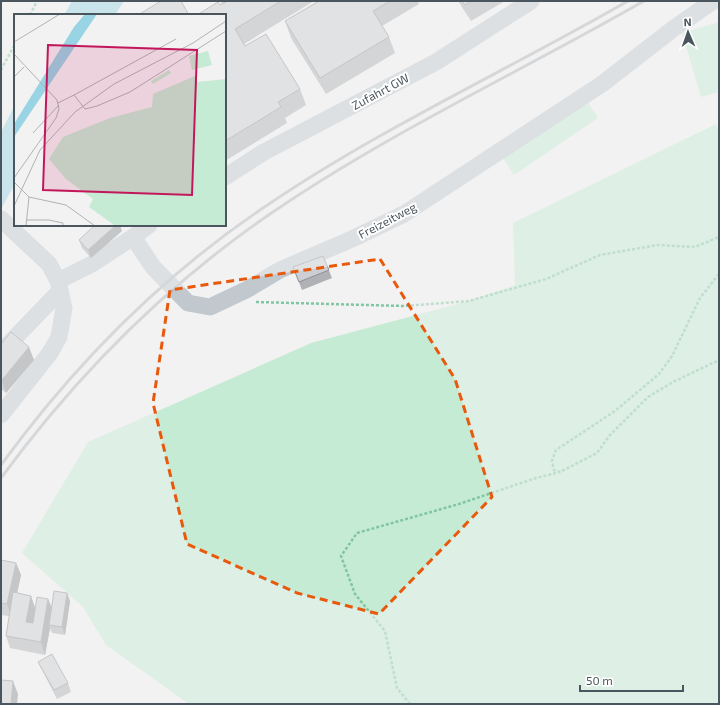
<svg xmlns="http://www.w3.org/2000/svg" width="720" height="705" font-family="'Exo 2',sans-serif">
<rect width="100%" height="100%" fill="#f3f2f2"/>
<path fill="#c6ebd4" d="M719,22V92L701,97L682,33Z
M587,101L598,118L514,175L503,158Z
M716,124L719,132V704H189L106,645L83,607L22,553L88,442L311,343L469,301L515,285L513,223Z"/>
<path fill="#98d4e3" d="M72,1H124L115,15H64Z
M15,105V184L1,209V132Z"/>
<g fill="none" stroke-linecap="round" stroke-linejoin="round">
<path stroke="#81c6a3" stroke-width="2.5" stroke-dasharray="3 2" stroke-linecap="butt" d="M30,15L37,1
M1,70L15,44
M719,274L700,298L672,356L659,374L615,411L556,450L552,461L554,470L560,472L597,453L610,435L648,397L673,382L719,360
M256,302L404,306L469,301L546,279L600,255L658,245L695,247L719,237
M410,704L397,688L385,631L355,594L341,556L357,533L459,504L536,478L560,472"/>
<path stroke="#c1c9ce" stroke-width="17" d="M225,177L264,152L436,62L531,1
M1,219L49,264L58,281L64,308L59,337L50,353L1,415
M133,237L149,225
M58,281L92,264L133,237L153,267L188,303L210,307L248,289L280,270L352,239L404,214L602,84L673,29L713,1
M1,352L60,291"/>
<path stroke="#b4b7bb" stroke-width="3" d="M1,465C74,365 163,275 266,206C381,128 508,70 628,1
M1,478C76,376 165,286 270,214C388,133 520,72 644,1"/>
</g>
<path fill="#afb1b5" d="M221,1H314L244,44L245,46L300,89L306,105L285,118L287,123L225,161V15L220,5L222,4Z
M319,1H418L419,4L382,26L389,37L395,53L326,94L291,38L285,21Z
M458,1H505L471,21Z
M122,231L91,258L82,248L79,240Z
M323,256L332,278L302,290L293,267Z
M1,344L34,360L6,393L1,389Z
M1,560L16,563L21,575L17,593L31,596L35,608L48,599L52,608L67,593L70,601L65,635L52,633L50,628L45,655L10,648L6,636L9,616L1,615Z
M38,662L68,683L71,692L57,699L42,670Z"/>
<path fill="#8f9094" d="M116,225H120L122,231L91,258L88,250Z
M29,347L34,360L6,393L2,380Z
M16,563L21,575L12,617L7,604Z
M67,593L70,601L65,635L62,627Z
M31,596L35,608L31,635L26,622Z
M48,599L53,611L49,625L50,628L45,655L41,642Z
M13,681L18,694L17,704H11Z"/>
<path fill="#ccced3" stroke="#8f9094" d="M161,1H181L189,15H138Z
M225,1H281L235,29L245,46L266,34L300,89L278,102L281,107L225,141V15H197L218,2L220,5L226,2Z
M319,1H390L373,11L389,37L320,78L285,21Z
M462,1H471L465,5Z
M95,225H116L88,250L79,240Z
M323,256L329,270L299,282L293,267Z
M11,332L29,347L2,380H1V344Z
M1,560L16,563L7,604L1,603Z
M54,591L67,593L62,627L49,625Z
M13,592L31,596L26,622L33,623L37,597L48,599L41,642L6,636Z
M52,654L68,683L54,690L38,662Z
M1,680L13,681L11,704H1Z"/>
<path d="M0 0H720V705H0ZM380,259L455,379L492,497L379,614L297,593L187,544L153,403L170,290Z" fill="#f3f2f2" fill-opacity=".55" fill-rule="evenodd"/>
<path fill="none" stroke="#e8590c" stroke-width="3" stroke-dasharray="8 5" stroke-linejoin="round" d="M380,259L455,379L492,497L379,614L297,593L187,544L153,403L170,290Z"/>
<g text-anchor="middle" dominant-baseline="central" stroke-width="4" stroke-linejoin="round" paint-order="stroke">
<g font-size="12" fill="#4b555d" stroke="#fff">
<text transform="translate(380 91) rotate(-28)">Zufahrt GW</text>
<text transform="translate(387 220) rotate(-28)">Freizeitweg</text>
</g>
</g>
<g transform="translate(14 14)">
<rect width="212" height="212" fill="#f3f2f2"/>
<path d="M194,37L198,51L178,56L175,42ZM155,56L157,59L139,70L137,67ZM181,62L183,68L212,65V212L100,211L75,193L79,185L52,165L35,145L49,123L96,104L138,93L139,80Z" fill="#c6ebd4"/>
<path d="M71,0H83L0,123V110L60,13Z" fill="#98d4e3"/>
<path fill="none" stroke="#b0b3b6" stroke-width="1" d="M0,28L46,0M0,40L43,86L45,95L42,104L0,164M0,63L10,53M60,81L162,25M44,89L60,81L71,95L83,92L116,78L212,17M19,119L45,91M0,168L15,183L12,212M15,183L52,191L81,212M0,192L26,136L61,98L100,70L179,29L212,7M12,206H35L49,209V212"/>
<path fill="#c2185b" fill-opacity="0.15" stroke="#c2185b" stroke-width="2" d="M34,31L183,36L178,181L29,176Z"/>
<rect width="212" height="212" fill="none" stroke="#4b555d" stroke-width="2"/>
</g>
<rect width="720" height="705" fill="none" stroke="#4b555d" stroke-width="4"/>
<g transform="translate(688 32) rotate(358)" stroke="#ffffff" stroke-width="3" paint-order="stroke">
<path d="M0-3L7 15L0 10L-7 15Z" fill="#4b555d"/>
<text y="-6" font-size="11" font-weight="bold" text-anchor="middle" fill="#4b555d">N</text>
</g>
<path d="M580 685v6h103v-6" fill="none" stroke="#4b555d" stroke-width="2"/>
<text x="586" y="685" font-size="12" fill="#4b555d" stroke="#ffffff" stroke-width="3" paint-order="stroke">50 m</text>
</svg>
